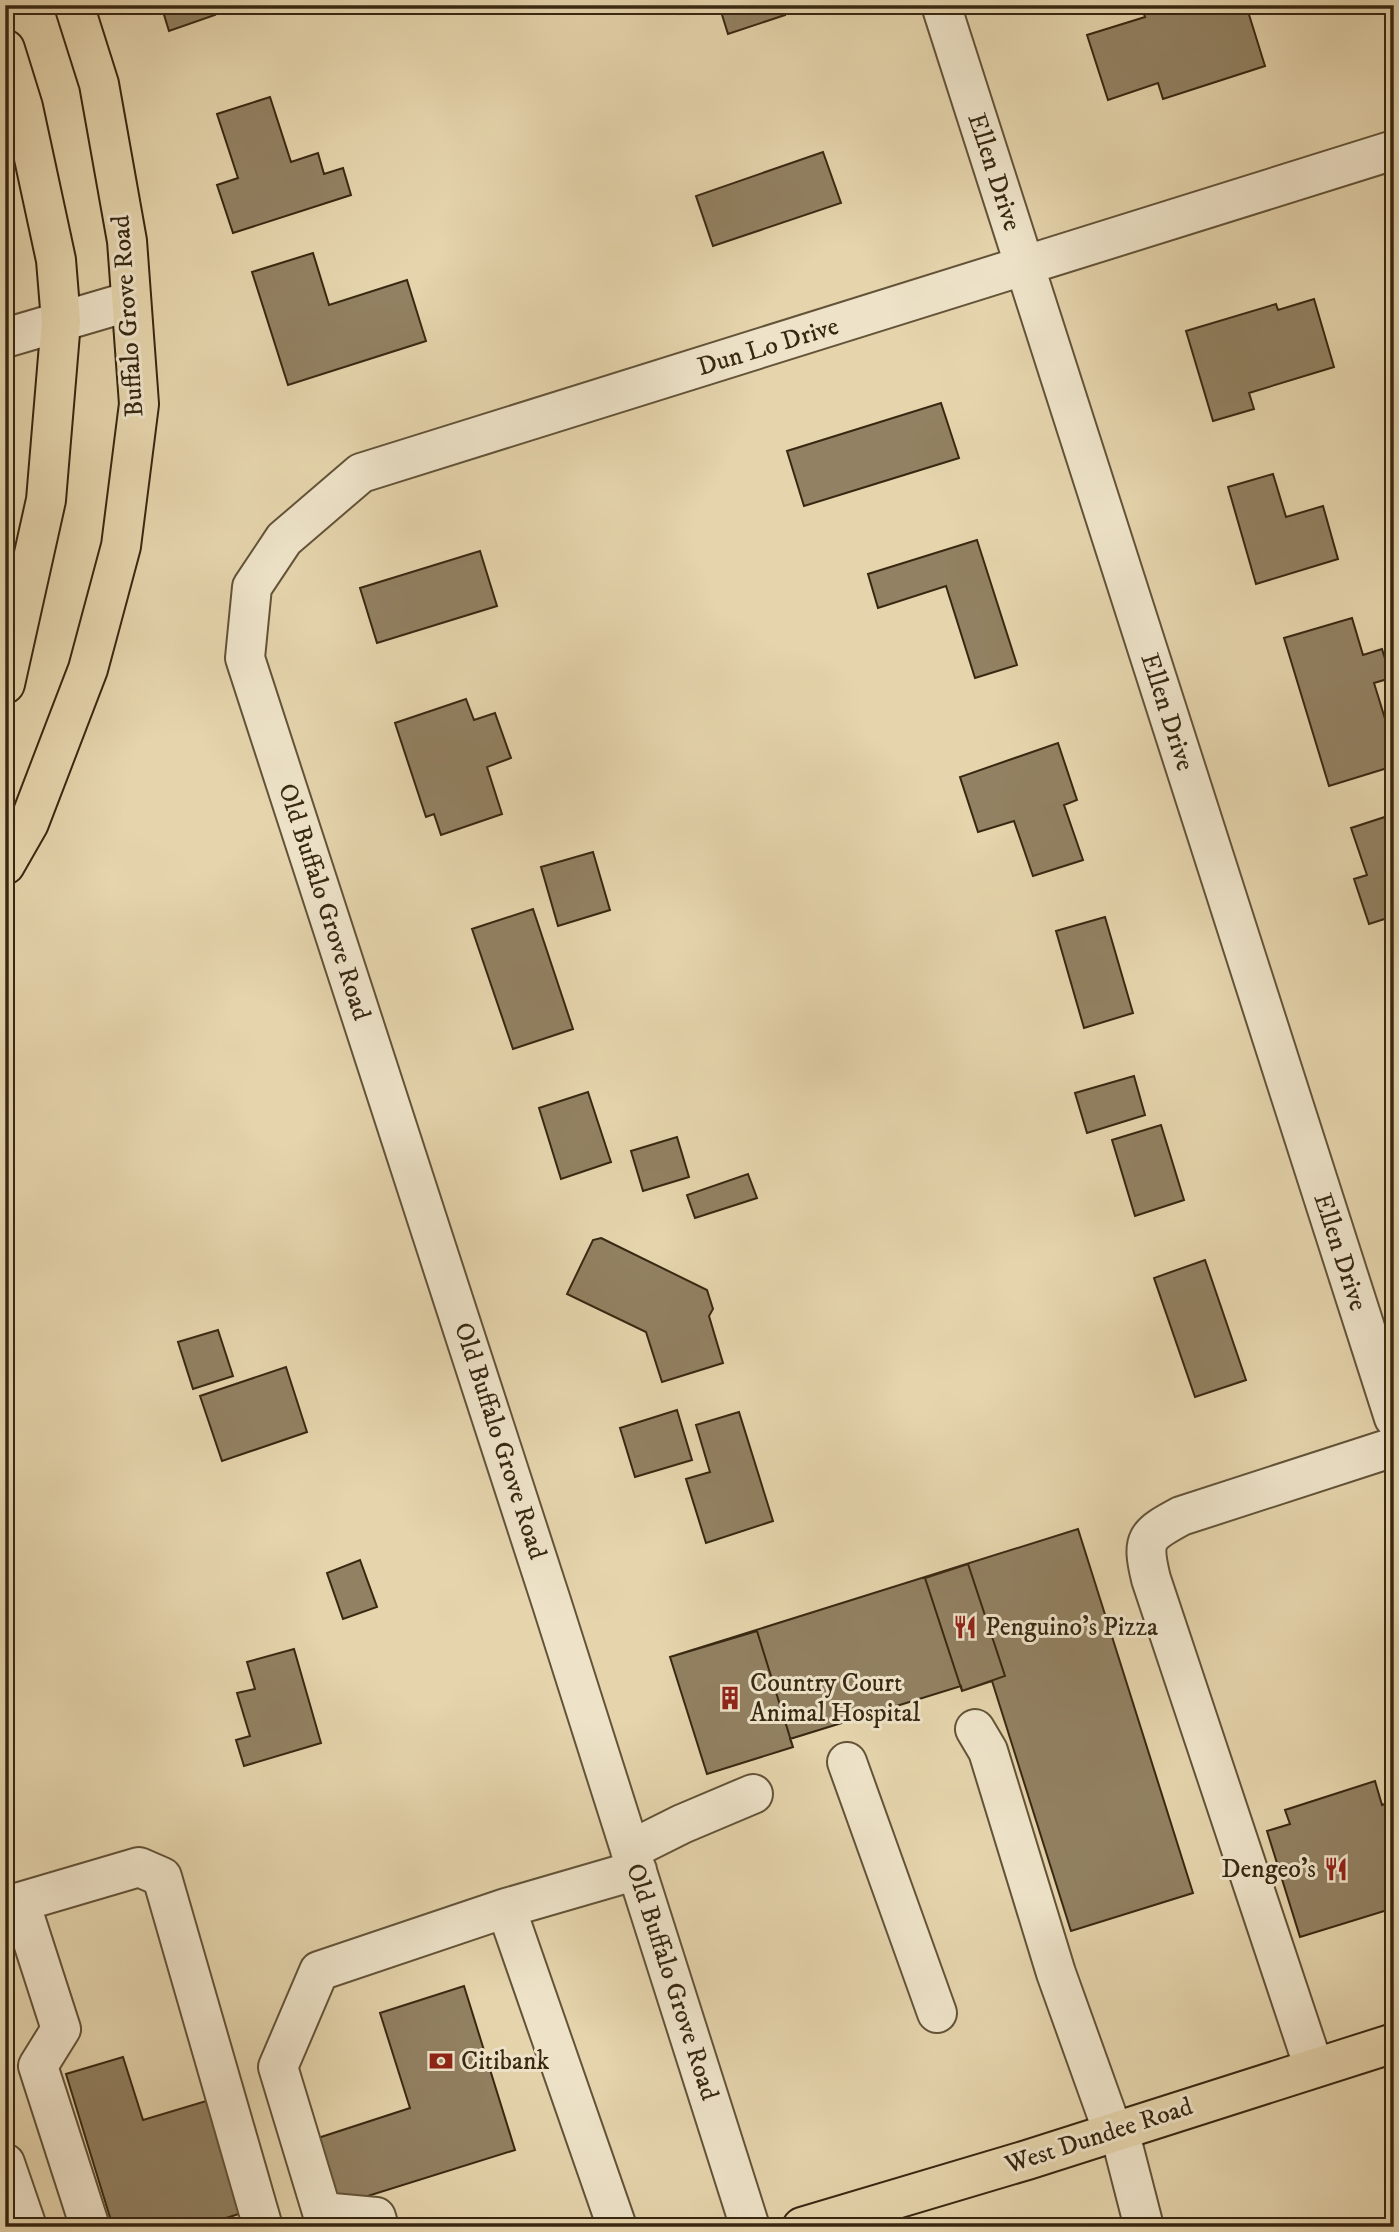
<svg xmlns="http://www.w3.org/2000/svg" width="1399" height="2232" font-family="'IM FELL DW Pica',serif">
<rect width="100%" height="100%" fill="#e5d4ac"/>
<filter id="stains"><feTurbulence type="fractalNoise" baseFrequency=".00286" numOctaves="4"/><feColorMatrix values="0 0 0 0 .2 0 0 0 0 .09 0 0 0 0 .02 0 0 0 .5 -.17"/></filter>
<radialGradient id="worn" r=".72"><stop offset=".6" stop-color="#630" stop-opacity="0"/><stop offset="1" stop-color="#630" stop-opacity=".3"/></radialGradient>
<path fill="#928162" stroke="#382812" stroke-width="2" d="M161,5H211L215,15L169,31Z
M676,5H707L679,14Z
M719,5H782L785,15L728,34Z
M1141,5H1188L1190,12L1213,5H1246L1265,66L1163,99L1158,83L1108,100L1087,35L1145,17Z
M270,97L291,162L318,153L324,174L343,168L351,195L233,233L217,185L238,178L217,114Z
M823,152L841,203L713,246L696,196Z
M313,253L329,305L407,280L426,341L288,385L252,272Z
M1314,299L1334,367L1249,393L1254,409L1213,421L1186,331L1276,304L1278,310Z
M941,403L959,458L804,506L787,451Z
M1273,474L1286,517L1323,506L1338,559L1256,584L1228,487Z
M977,540L1017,665L975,678L946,586L878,608L868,574Z
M480,551L497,606L377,643L360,588Z
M1352,618L1363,655L1382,649L1391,678L1374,683L1394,748V766L1329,786L1284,638Z
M466,699L474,720L495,713L511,758L487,767L502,814L441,835L434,814L426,817L395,723Z
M1058,743L1077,800L1064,805L1083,860L1033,876L1014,821L978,832L960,777Z
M1394,814V916L1369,924L1354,879L1367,875L1351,828Z
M593,852L610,910L558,926L541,867Z
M533,909L573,1029L513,1049L472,929Z
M1105,917L1133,1013L1084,1028L1056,931Z
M1134,1076L1145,1115L1087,1133L1075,1093Z
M588,1092L611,1162L561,1179L539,1108Z
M1161,1125L1184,1200L1135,1216L1112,1140Z
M677,1137L689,1177L643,1191L631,1151Z
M748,1174L757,1198L695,1218L687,1195Z
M601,1238L707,1290L713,1309L709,1316L723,1363L662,1382L646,1332L567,1294L593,1240Z
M1205,1260L1246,1380L1195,1397L1154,1278Z
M218,1330L233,1376L193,1389L178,1342Z
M286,1367L307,1432L222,1461L200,1396Z
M677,1410L692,1460L635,1477L620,1428Z
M739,1412L773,1521L706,1543L686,1479L710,1472L696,1425Z
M1078,1529L1193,1893L1071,1931L992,1681L962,1691L961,1686L790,1739L793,1747L707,1774L670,1657Z
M360,1560L377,1607L343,1619L327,1573Z
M968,1564L1005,1676L962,1691L925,1578Z
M757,1631L793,1747L707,1774L670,1657Z
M294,1649L321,1743L244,1766L236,1740L250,1736L237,1693L255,1689L247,1662Z
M1375,1781L1382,1805L1394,1801V1908L1300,1937L1267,1831L1290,1824L1285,1810Z
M464,1986L515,2150L339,2205L318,2138L410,2108L380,2013Z
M123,2057L143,2120L213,2099L248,2211L198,2227H113L66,2074Z"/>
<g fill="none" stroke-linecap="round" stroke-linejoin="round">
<g stroke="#635338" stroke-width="42">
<path id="minor" d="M941,5L1394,1418
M5,338L131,301
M975,1729L988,1751L1056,1973L1113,2132
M847,1762L937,2013
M630,1850L682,1824L753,1794
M1314,2068L1151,1579C1141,1538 1146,1535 1181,1516L1394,1447
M1119,2130L1144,2227
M5,2163L27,2227
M90,2227L38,2066L61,2029L20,1902L139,1867L162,1877L263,2227
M379,2227L376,2217L322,2212L278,2067L319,1971L506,1908
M617,2227L506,1908L637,1870
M750,2227L552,1604L245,658L252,587L284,539L361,473L1394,150"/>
</g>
<g stroke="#382812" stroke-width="42">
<path id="major" d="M5,49L23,107L56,260L61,321L46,500L5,684
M5,865L29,823L88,669L121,546L139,404L127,241L99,84L74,5
M802,2227L1027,2160L1394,2043"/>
</g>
<use href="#minor" stroke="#eee3c9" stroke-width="38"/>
<use href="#major" stroke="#e5d4ac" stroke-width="38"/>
</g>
<defs>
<g id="restaurant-bare" transform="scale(1.89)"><path d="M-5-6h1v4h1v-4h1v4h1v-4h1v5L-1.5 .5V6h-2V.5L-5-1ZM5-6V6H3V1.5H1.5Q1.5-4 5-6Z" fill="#8f2418" stroke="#eee3c9" stroke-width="2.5" paint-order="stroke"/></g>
<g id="building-bare" transform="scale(1.89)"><path d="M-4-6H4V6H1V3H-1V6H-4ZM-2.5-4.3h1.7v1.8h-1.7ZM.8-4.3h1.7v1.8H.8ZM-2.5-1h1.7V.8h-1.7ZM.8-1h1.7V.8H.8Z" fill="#8f2418" stroke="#eee3c9" stroke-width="2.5" paint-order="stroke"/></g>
<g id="bank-bare" transform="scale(1.89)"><path d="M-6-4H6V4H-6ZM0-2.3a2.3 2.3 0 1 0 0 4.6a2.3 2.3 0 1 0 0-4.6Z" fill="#8f2418" stroke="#eee3c9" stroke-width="2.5" paint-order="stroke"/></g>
</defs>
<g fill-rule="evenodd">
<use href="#restaurant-bare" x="965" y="1627"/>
<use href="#building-bare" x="730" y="1698"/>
<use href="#restaurant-bare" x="1336" y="1869"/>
<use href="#bank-bare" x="441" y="2061"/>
</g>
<g text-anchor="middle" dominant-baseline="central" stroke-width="6" stroke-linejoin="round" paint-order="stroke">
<g font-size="26" fill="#382812" stroke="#eee3c9">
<text transform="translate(994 172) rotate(72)">Ellen Drive</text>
<text transform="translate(128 316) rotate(-94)">Buffalo Grove Road</text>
<text transform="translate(768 347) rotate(-17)">Dun Lo Drive</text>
<text transform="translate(1167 712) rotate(72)">Ellen Drive</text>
<text transform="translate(324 902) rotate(72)">Old Buffalo Grove Road</text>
<text transform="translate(1340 1252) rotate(72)">Ellen Drive</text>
<text transform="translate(500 1441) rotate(72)">Old Buffalo Grove Road</text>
<text transform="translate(672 1982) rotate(72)">Old Buffalo Grove Road</text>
<text transform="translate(1099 2136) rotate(-18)">West Dundee Road</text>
</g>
<g font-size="26" fill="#382812" stroke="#eee3c9" text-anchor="start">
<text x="985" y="1627">Penguino's Pizza</text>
<text x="750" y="1683">Country Court<tspan x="750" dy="30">Animal Hospital</tspan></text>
<text x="1316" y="1869" text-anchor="end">Dengeo's</text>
<text x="461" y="2061">Citibank</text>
</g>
</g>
<rect width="1399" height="2232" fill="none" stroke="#e5d4ac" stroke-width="28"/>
<rect x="7" y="7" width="1385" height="2218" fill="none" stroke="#382812" stroke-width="3.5"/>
<rect x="14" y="14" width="1371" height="2204" fill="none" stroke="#382812" stroke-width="2"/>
<rect width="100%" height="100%" filter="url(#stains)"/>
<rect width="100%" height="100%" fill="url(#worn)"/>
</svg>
